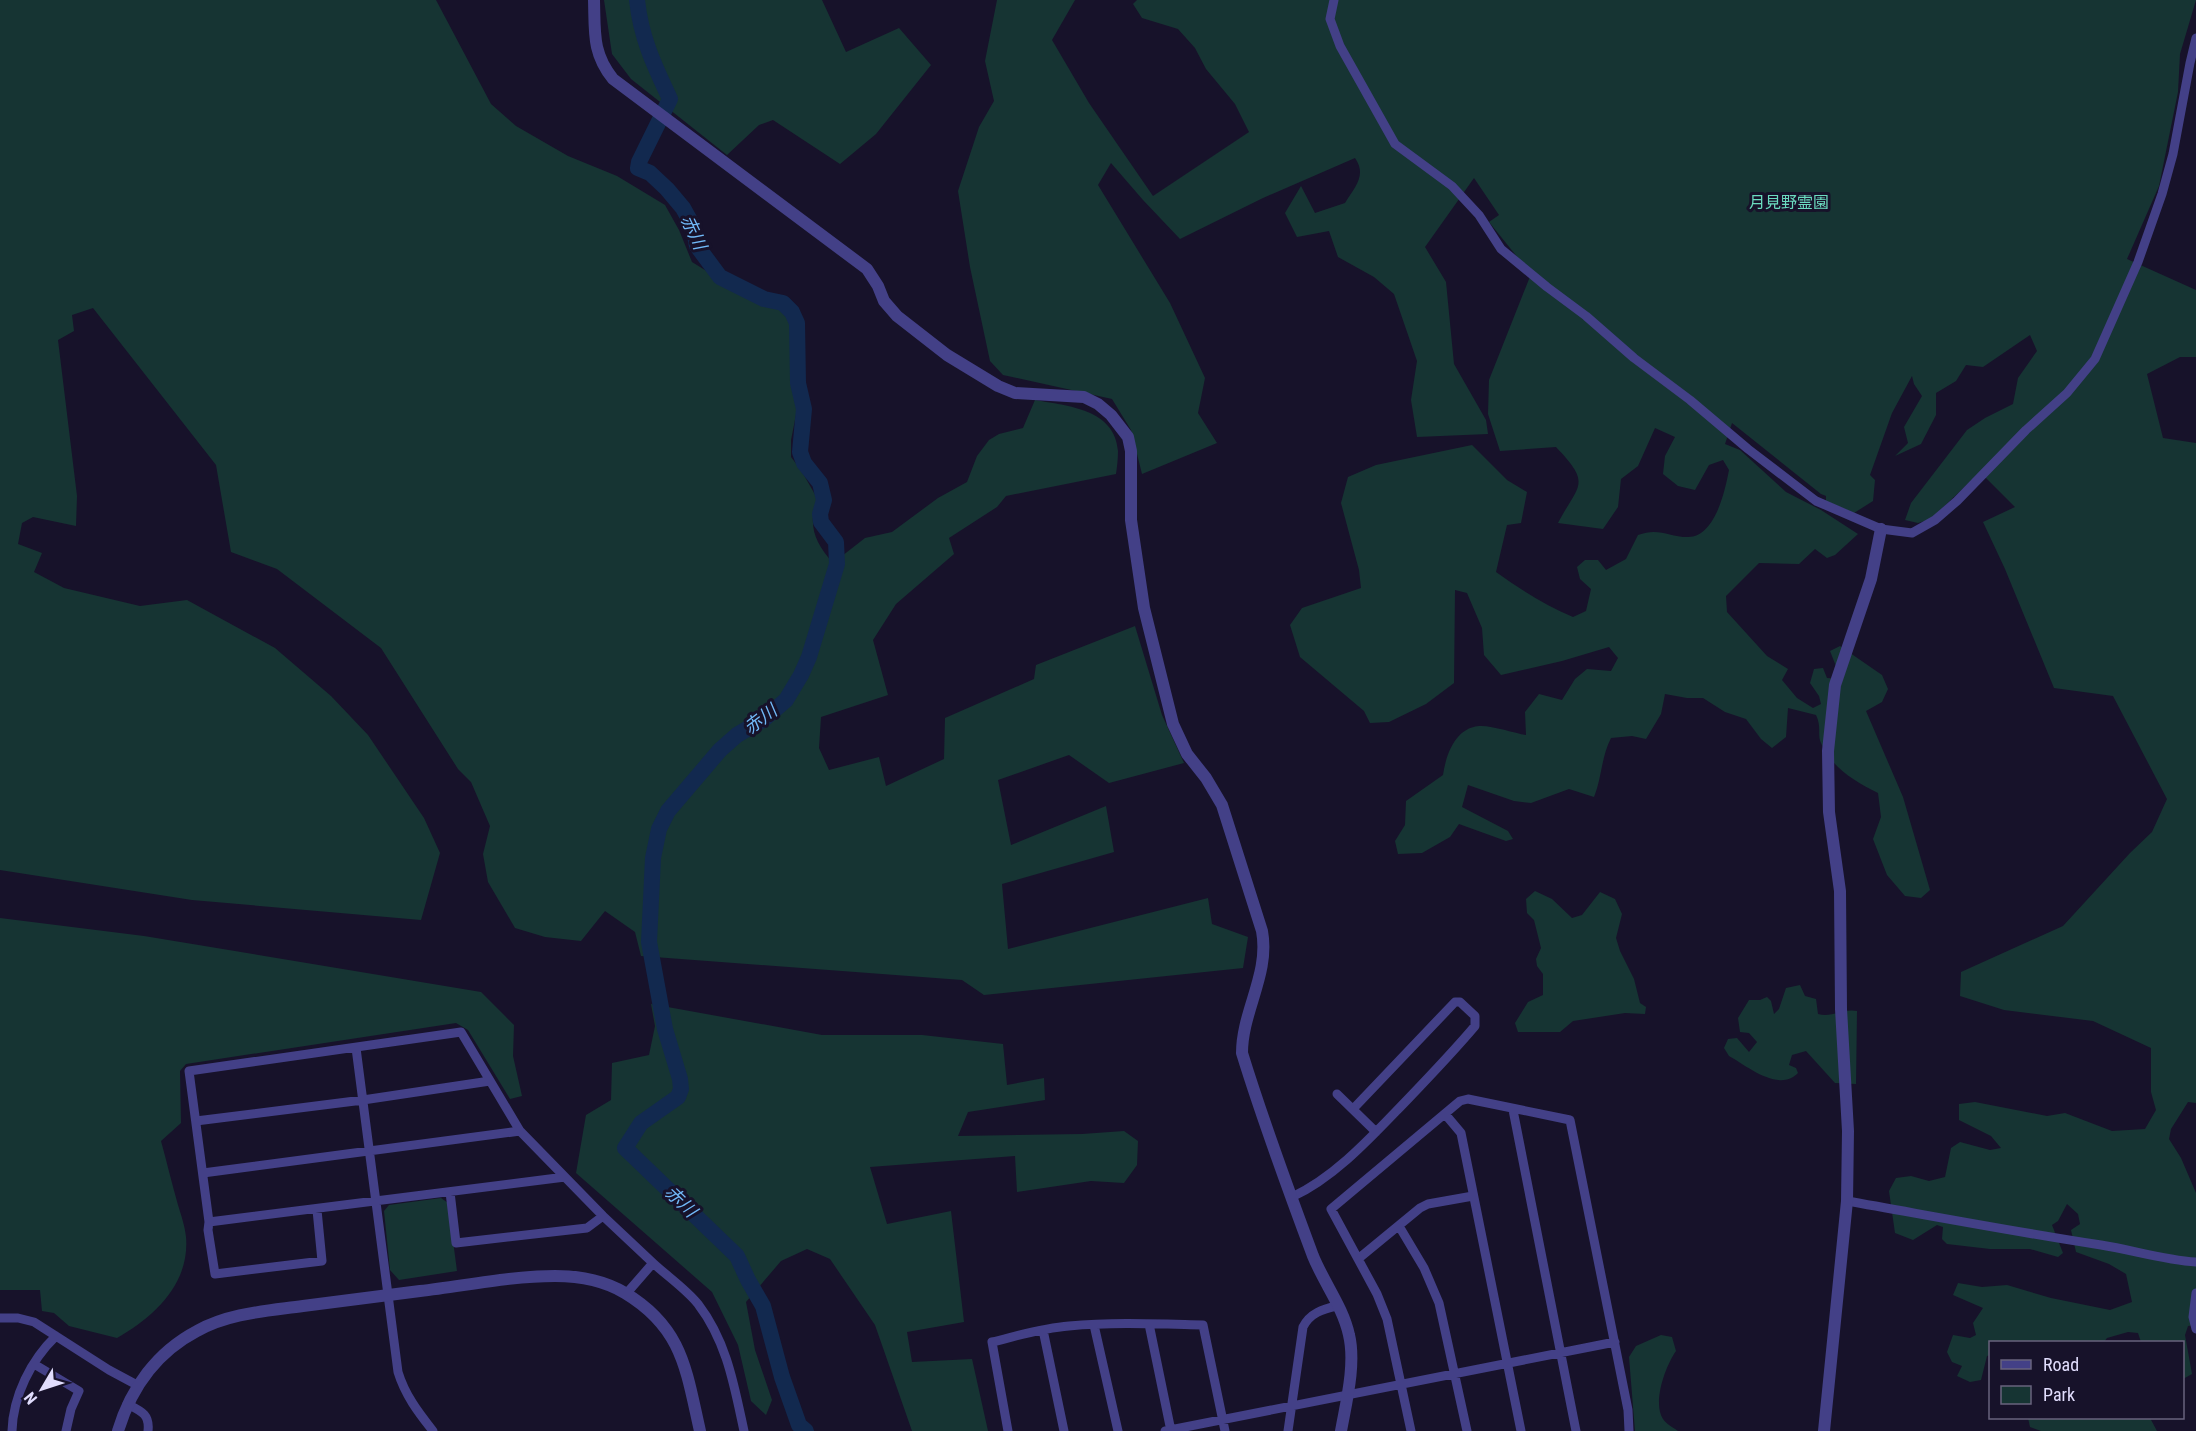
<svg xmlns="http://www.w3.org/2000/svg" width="2196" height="1431" font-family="'Roboto Condensed','Noto Sans JP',sans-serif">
<rect width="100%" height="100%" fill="#17122a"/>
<path fill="#163433" d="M0,0H436L491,104L516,126L568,156L617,176L665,205L679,230L692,262L742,293L780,307L787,312L792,321L790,343L799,400L791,440V457L801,470L817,498C808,526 814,541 833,563L865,538L892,532L938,498L967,482L977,456L989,440L999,434L1023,428L1035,400C1068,406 1115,409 1118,451C1118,459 1117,467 1116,474L1006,496L997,507L949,538L954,554L896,604L873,640L888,695L821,717L819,748L829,770L879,757L886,786L944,759L945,718L1034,679L1036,665L1135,626L1162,715L1184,763L1109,783L1069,755L998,780L1011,845L1106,806L1114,852L1002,884L1008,949L1208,898L1212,924L1248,937L1243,968L984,995L962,980L641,956L635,932L605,911L581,941L545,937L515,928L488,882L483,854L490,826L471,782L458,769L381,648L277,569L231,552L216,465L93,308L72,315L74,331L58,340L77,496L76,526L33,517L22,523L18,544L42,553L34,572L64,588L140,606L187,600L275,648L331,696L368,735L424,818L440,853L421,920L192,900L0,870Z
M604,0H822L846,52L899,28L931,65L876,134L840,164L773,120L759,125L727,155L631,79L612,54Z
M997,0H1075L1052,40L1089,103L1153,196L1249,132L1235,104L1206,69L1195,48L1178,29L1142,18L1133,4L1137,0H2196L2180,54L2178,92L2159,186L2127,259L2196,290V357H2180L2147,374L2163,438L2196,443V1103L2188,1102L2171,1129L2169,1139L2181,1158L2196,1193V1325L2188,1326L2185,1335L2192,1374L2183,1379L2182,1342H2141L2138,1333L2128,1332L2107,1338L2104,1342H1990V1355L1987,1356L1981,1380L1970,1382L1957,1376L1962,1366L1952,1362L1947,1352L1953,1335L1970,1338L1976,1335L1973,1323L1983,1308L1953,1295L1958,1283L1982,1287L2007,1285L2051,1298L2110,1310L2132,1302L2126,1274L2109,1264L2076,1252L2071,1230L2080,1224L2078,1214L2067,1204L2058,1221L2052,1225L2063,1253L2058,1257L2030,1249H1990L1947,1244L1942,1239L1943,1227L1937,1225L1913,1240L1895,1233L1889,1191L1896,1178L1911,1176L1929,1181L1945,1177L1951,1148L1960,1142L1990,1150L2001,1148L1991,1136L1959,1120V1104L1975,1102L2047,1116L2065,1113L2112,1131L2145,1129L2156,1110L2151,1092V1048L2093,1021L2004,1010L1960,996L1961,972L2063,926L2130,853L2152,832L2167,799L2113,696L2054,688L2005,569L1983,522L2015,507L1980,472L1931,519L1918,523L1905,520L1911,503L1967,430L1985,418L2013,404L2018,378L2037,351L2030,335L1983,367L1966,365L1956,381L1936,393V415L1921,444L1895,456L1908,443L1904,427L1922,396L1914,384L1912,376L1892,413L1870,475L1875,480L1873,501L1854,513L1826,501V496L1821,494L1732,423L1725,444L1740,450L1786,492L1821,510L1858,534L1835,555L1827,558L1815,549L1799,564L1759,563L1726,596L1727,612L1767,656L1788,669L1782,680L1797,698L1813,708L1821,704L1819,696L1810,683L1814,669L1823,668L1827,678L1841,679L1830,651L1840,646L1882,675L1888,689L1882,702L1866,711L1903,797L1930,890L1921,898L1905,896L1887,875L1873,839L1881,817L1878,793C1854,781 1832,768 1821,743C1817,734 1822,728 1816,715L1788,708L1786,737L1772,748L1761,739L1746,719L1725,712L1703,698H1687L1665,694L1661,714L1646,739L1632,736L1611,738C1601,758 1602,777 1594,797L1569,789L1531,803L1514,801L1468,785L1462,807L1508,831L1513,839L1506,841L1459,824L1450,837L1422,853L1398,854L1395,841L1405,825L1406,801L1443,775C1446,755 1455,728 1479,726C1491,725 1514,733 1526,735L1525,712L1539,694L1562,700L1575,679L1587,669L1611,671L1618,658L1609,647L1562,661L1501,675L1484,655L1482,628L1467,593L1455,590L1454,683L1426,704L1389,722L1370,723L1364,711L1300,657L1290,625L1302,608L1361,588L1359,570L1341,503L1348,477L1376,465L1472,445L1507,480L1527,492L1521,523L1507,525L1496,572C1521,590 1545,605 1573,617L1586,611L1591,589L1580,579L1577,567L1585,560H1598L1606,570L1626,559L1638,535C1659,527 1668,537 1688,537C1715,537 1725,491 1729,470L1723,460L1709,465L1695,490L1678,486L1663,474L1665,456L1675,437L1655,428L1638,466L1621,479L1618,507L1603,529L1558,523C1579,483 1592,485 1556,447L1500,451L1488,414L1489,380L1531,274L1489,222L1499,215L1474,178L1425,247L1446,282L1454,364L1486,420L1488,434L1417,437L1411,400L1417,361L1394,294L1374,277L1338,257L1329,231L1297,237L1285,213L1301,186L1315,213L1345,203C1355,187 1367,175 1355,158L1263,198L1180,239L1143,200L1111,163L1098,185L1170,303L1205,378L1198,413L1217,443L1142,474L1131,430L1112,399L1003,375L990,361L970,267L958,191L979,127L994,101L985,61Z
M1535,891L1552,899L1572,918L1582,915L1600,892L1615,899L1622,914L1616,938L1620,951L1634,979L1640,1003L1646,1007L1645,1014L1625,1013L1573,1021L1560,1032H1518L1515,1023L1528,1002L1543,995V974L1537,966L1536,959L1541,948L1534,920L1527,913L1526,899Z
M0,918L144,936L481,992L514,1025L513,1056L522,1096L510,1099L468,1030L456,1023L186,1064L180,1071L181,1123L161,1141C167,1163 172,1184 178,1205C181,1215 185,1226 186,1237C190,1284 154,1317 117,1338L69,1326L54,1313L42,1311L40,1290H0Z
M1800,985L1805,996L1816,999L1818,1014C1832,1018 1844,1008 1857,1011L1856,1084L1835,1083L1806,1051L1792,1055L1789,1065L1796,1068L1798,1073C1779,1093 1747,1066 1729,1056L1724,1048L1728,1039L1737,1038L1749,1052L1757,1042L1749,1033L1740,1032L1738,1018L1749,1000H1760L1767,997L1771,1001L1774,1014L1779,1009L1786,988Z
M651,1004L822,1035H922L1003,1044L1007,1085L1044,1078L1045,1100L968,1112L958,1136L1082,1134L1124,1131L1138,1141L1137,1165L1124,1183L1091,1181L1017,1192L1015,1156L870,1167L887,1224L951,1211L964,1322L907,1332L912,1362L972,1359L988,1431H912L875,1325L830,1259L807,1249L781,1261L746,1302L755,1350L772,1400L766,1415L751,1401L738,1345L712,1292L576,1173L586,1115L611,1100L612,1063L649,1055L655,1026Z
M441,1198L448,1203L457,1271L399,1280L390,1270L384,1211L389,1205Z
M1661,1335L1672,1337L1676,1351C1666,1365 1652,1402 1663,1419C1666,1424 1674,1428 1678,1431H1635L1629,1357L1636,1346Z
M2028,1418H2150L2157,1431H2041L2030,1427Z"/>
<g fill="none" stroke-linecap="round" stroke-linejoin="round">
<path stroke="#12294f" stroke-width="16" d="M637,0C641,38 654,65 670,99L639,162L638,168L650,173L667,189L683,208L693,226L697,246L720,277L764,299L783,303L792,312L797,323L798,383L804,409L800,452L804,463L820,483L824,500L820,514L821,522L836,542L837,564L809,657L801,675L786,700L764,719L737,735L720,750L668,811L659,829L653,858L649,942L665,1029L680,1079L681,1089L678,1097L641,1123L625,1148L737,1256L748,1280L763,1306L782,1377L799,1425L806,1431"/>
<path stroke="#434087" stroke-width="9" d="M1334,0L1330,19L1340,46L1395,144L1452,186L1479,215L1501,249L1547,287L1586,316L1634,358L1690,400L1748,449L1816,501L1881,529L1912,533L1935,520L1957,501L2026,430L2067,393L2095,359L2138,262L2162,194L2173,154L2190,63L2196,38
M356,1048L398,1372C405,1395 418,1412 433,1431
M1337,1094L1376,1132
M1513,1110L1576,1431
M1445,1114L1461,1133L1521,1431
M196,1121L363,1100L490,1081
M203,1173L520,1131
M565,1177L209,1222L189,1071L461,1032L520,1131L603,1216L653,1263L626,1294
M450,1192L456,1243L587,1228L603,1216
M1292,1197C1336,1177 1374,1134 1407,1100C1430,1076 1453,1052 1475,1026V1016L1460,1002H1455L1353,1109
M1847,1201C1932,1216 2016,1232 2101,1245C2133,1250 2164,1260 2196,1262
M209,1222L208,1230L215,1274L322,1261L317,1210
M1399,1226L1424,1268L1439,1303L1467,1431
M1358,1259L1420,1208L1428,1204L1473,1196
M653,1263C667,1276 686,1289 698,1304C727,1342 734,1385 744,1431
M2196,1293L2193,1317L2196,1329
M0,1318H18L34,1322L109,1370L137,1385
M1149,1324L1171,1431
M1094,1325L1118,1431
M1043,1330L1064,1431
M34,1364L79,1391L71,1409L66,1431
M127,1404C141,1411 150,1414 148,1431
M12,1431C13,1396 31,1360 56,1336
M1008,1431L992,1342C1017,1336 1042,1328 1069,1326C1113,1322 1159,1324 1203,1325L1225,1431
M1165,1431L1615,1342
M1288,1431L1303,1327C1310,1313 1323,1309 1337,1306
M1411,1431L1387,1319L1377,1294L1331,1209L1460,1101L1468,1099L1570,1120L1628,1410L1629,1431"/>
<path stroke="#434087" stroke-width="12" d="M594,0C595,32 592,53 613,79L867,269L878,286L884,301L897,316L947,355L998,386L1015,393L1084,397L1098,404L1111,415L1128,437L1131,451V520L1144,608L1173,724L1187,754L1206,778L1222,805L1262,931C1270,974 1242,1011 1242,1053C1263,1121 1288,1189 1313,1256C1324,1283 1343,1307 1349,1335C1356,1364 1346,1403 1341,1431
M118,1431C131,1388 157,1352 197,1331C229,1313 267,1311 303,1306C342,1301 381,1296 420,1291C464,1286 510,1276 555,1276C579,1276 605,1281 625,1293C683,1328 686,1370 700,1431
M1824,1431L1847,1201L1848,1131L1841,1009L1840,891L1829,812L1828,751L1835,685L1871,579L1881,529"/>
</g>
<g text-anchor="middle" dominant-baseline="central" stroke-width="6" stroke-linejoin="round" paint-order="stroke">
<g font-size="16" fill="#6bdbbf" stroke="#17122a">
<text x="1789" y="202">月見野霊園</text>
</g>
<g font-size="18" font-style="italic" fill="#71b9f8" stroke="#17122a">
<text transform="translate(694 232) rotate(65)">赤川</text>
<text transform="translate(760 719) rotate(-37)">赤川</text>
<text transform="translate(681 1201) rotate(44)">赤川</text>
</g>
</g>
<rect x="1989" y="1341" width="195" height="78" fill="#17122a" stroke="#68637e" stroke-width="1.5"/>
<rect x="2001" y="1360" width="30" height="9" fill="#434087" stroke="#68637e" stroke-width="1.5"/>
<text x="2043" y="1371" font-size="18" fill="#e1ddfd">Road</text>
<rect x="2001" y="1386" width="30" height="18" fill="#163433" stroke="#68637e" stroke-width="1.5"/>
<text x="2043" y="1401" font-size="18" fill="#e1ddfd">Park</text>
<g transform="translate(42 1389) rotate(231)" stroke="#17122a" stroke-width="4.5" paint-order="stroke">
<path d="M0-4.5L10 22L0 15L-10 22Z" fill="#e1ddfd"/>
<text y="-9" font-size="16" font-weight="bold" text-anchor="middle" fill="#e1ddfd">N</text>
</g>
</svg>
